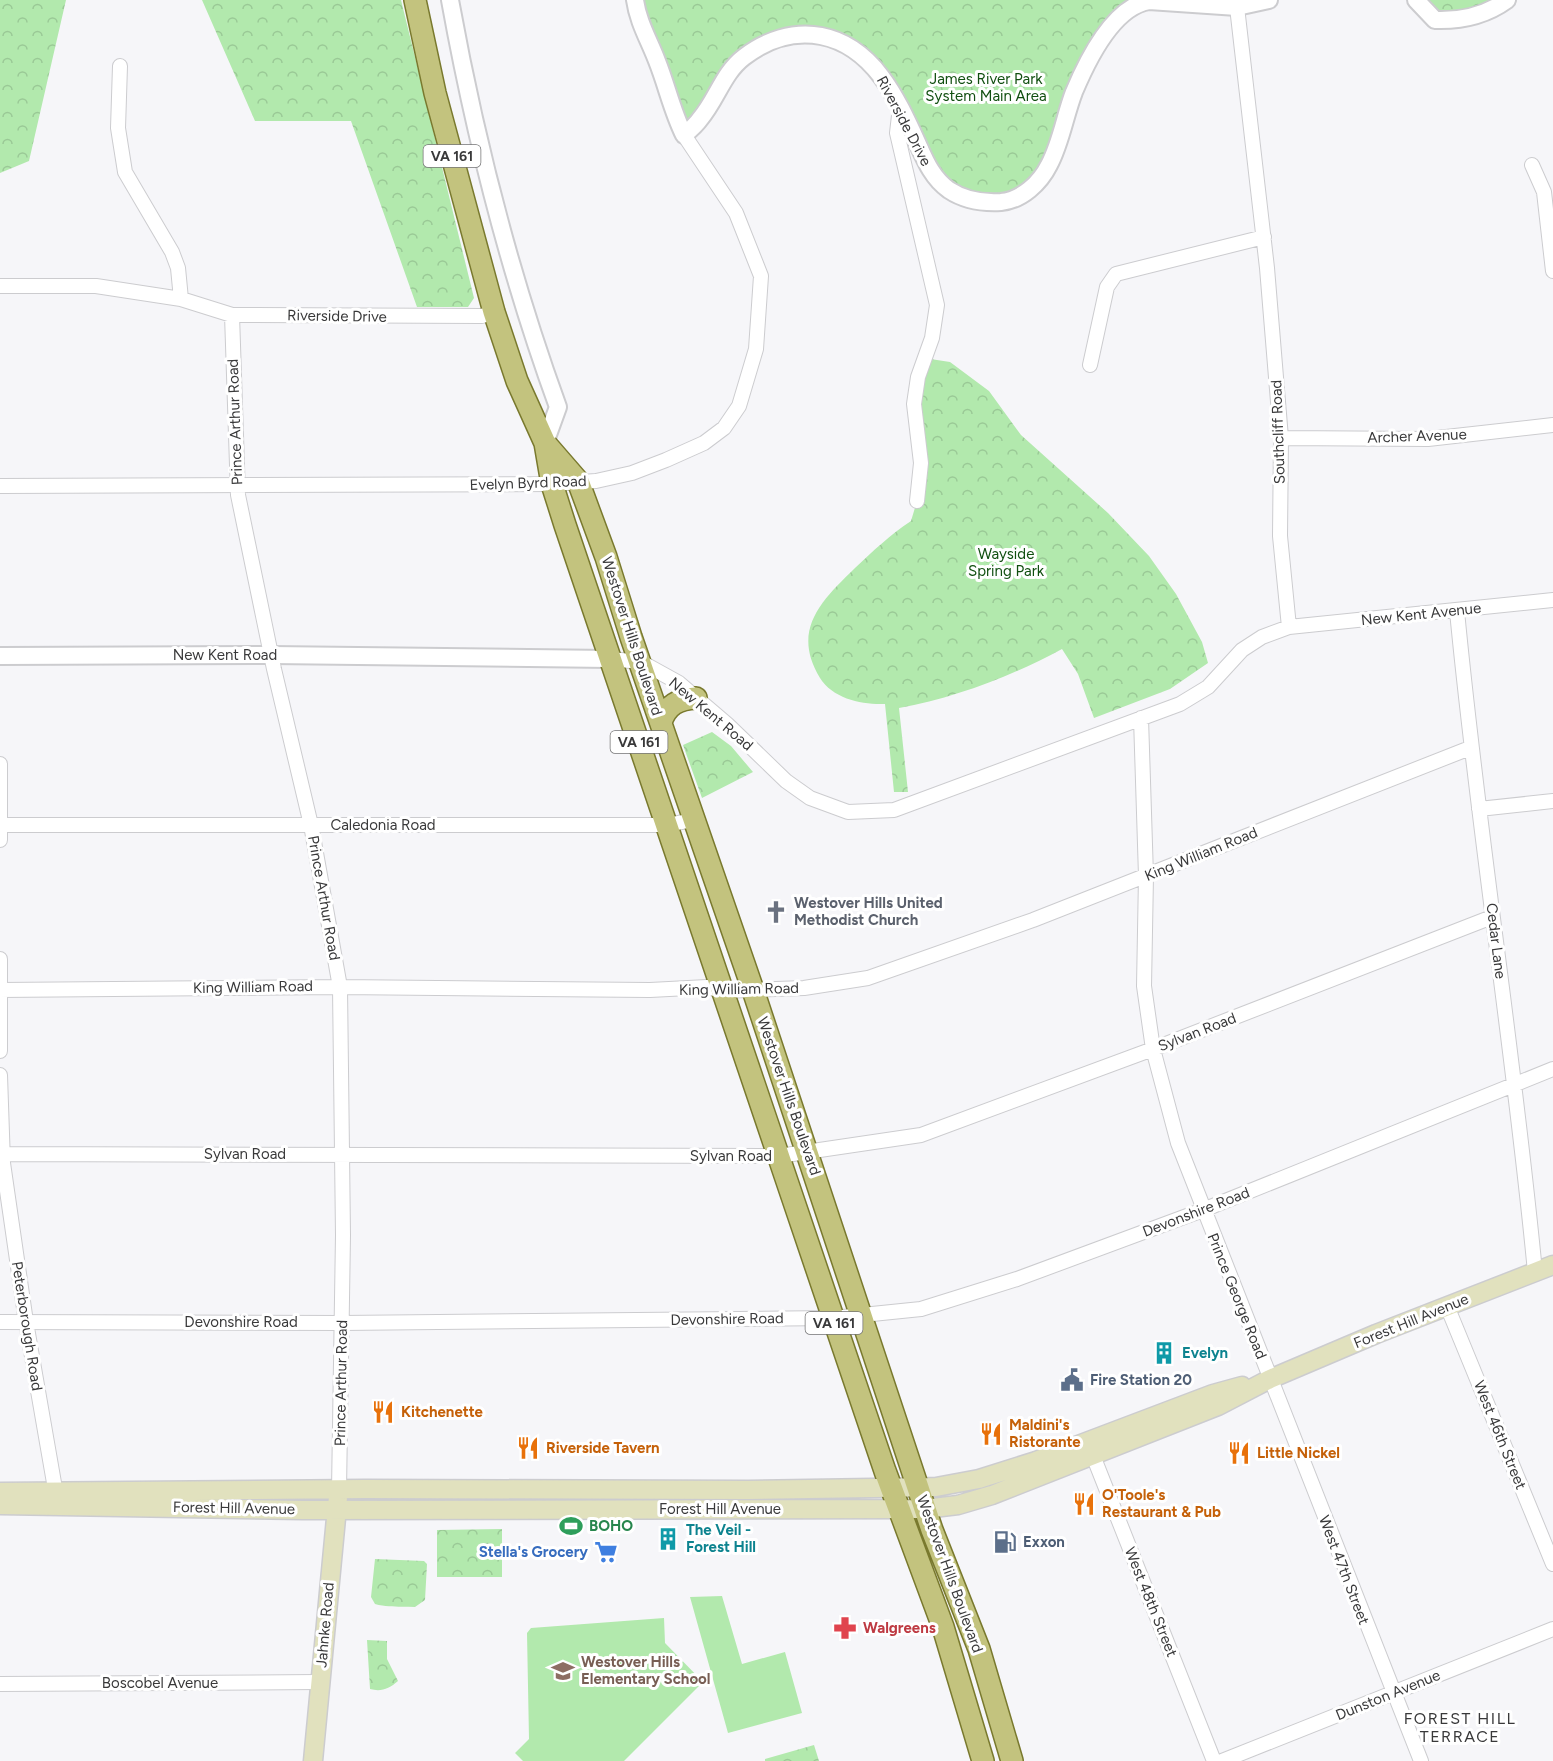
<svg xmlns="http://www.w3.org/2000/svg" width="1553" height="1761" font-family="Figtree,sans-serif">
<defs>
<pattern id="park-crowns" width="20" height="18" patternUnits="userSpaceOnUse" patternTransform="scale(1.5)"><rect width="20" height="18" fill="#b2e9ad"/><path d="M2 6a3 3 0 1 1 6 0M12 15a3 3 0 1 1 6 0" fill="none" stroke="#9ac996"/></pattern>
</defs>
<rect width="100%" height="100%" fill="#f6f6f9"/>
<path fill="#b2e9ad" d="M722,1596L742,1664L785,1652L802,1713L728,1733L690,1597Z
M664,1618L665,1643L703,1682L624,1761H523L515,1753L529,1739L527,1633L531,1628Z"/>
<path fill="url(#park-crowns)" d="M0,0H66L29,161L0,173Z
M202,0H401L474,298L468,307H417L351,121H255Z
M635,0H1269L1149,1L1107,30L1050,165L1004,202L949,190L889,88L830,38L759,47L684,135Z
M1416,0H1507L1435,20Z
M924,358L950,362L989,391L1021,435L1108,513L1149,556L1176,594L1202,642L1208,663L1170,689L1094,718L1078,674L1062,649C1012,676 955,698 899,708L908,792H894L885,704C863,705 833,699 820,678C791,630 821,601 855,568C873,551 890,535 911,521L917,501L911,431Z
M712,732L731,746L753,772L702,798L683,745Z
M502,1529V1577H437V1530Z
M375,1559L424,1561L427,1564L425,1600L415,1607C401,1606 390,1608 375,1604L371,1597Z
M367,1640L387,1641V1659L398,1681C389,1689 381,1692 370,1689Z
M814,1745L819,1761H765V1759Z"/>
<g fill="none" stroke-linecap="round" stroke-linejoin="round">
<g stroke="#cccccf" stroke-width="16">
<path id="minor" d="M1237,7L1267,268L1281,438L1280,536L1289,627
M120,66L118,128L125,172L172,252L178,268L181,299
M900,107L897,133L937,305L932,338L918,377L914,404L921,463L917,501
M1532,165L1544,192L1553,271
M0,286H96L181,299L232,315L482,316L494,312
M232,315L238,495L274,669L311,825L340,987L343,1235L339,1490
M1090,365L1107,287L1116,274L1264,237
M1281,438L1428,439L1553,425
M0,486L552,484L596,481L632,473L666,460L704,443L724,428L739,406L756,349L761,276L736,213L684,135
M1457,611C1478,832 1514,1051 1535,1272
M610,659L641,662L679,683L727,724L786,781L810,798L848,812L894,810L1180,704L1208,687L1242,650L1262,637L1289,627L1553,600
M1141,718L1146,876L1144,986L1153,1049L1178,1143L1421,1761
M0,764V840
M1479,809L1553,801
M0,825H667L693,820
M0,959V1051
M0,990L340,987L650,990L707,987L722,991L804,988L868,978L1033,920L1470,748
M0,1075L3,1163L26,1322L57,1500
M0,1154L779,1156L921,1135L1153,1049L1492,917
M1447,1306L1553,1564
M0,1322L342,1323L833,1318L921,1309L1017,1279L1203,1210L1553,1069
M1090,1448L1214,1761
M0,1684L319,1682
M1222,1761L1553,1629"/>
</g>
<g stroke="#cccccf" stroke-width="20">
<path id="tertiary" d="M450,0C475,138 510,275 558,407L545,443
M635,0C638,22 649,40 657,61C667,86 672,111 684,135C690,130 696,125 700,119C717,99 723,73 744,57C766,40 793,31 821,36C873,46 897,98 917,142C925,160 932,178 949,190C964,200 984,203 1001,202C1022,200 1040,183 1049,165C1061,143 1065,115 1074,92C1087,61 1113,7 1149,1L1237,7L1269,0
M1416,0L1435,20C1462,21 1485,16 1507,0
M0,656L271,655L610,659"/>
</g>
<g stroke="#cccccf" stroke-width="21">
<path id="secondary" d="M0,1492L365,1489L748,1490L936,1487L979,1479L1036,1461L1213,1394L1242,1386
M0,1505L303,1510L925,1509L958,1505L992,1495L1218,1406L1270,1379L1376,1334L1553,1265
M313,1761L338,1497"/>
</g>
<g stroke="#79792e" stroke-width="24">
<path id="primary" d="M415,0L435,93L494,312L517,381L545,443L552,484L565,525L885,1471L943,1627L983,1761
M545,443L578,481L606,557L631,637L753,990L932,1530L979,1649L1012,1761
M661,722C667,705 678,699 696,698"/>
</g>
<use href="#minor" stroke="#fff" stroke-width="14"/>
<use href="#tertiary" stroke="#fff" stroke-width="16"/>
<use href="#secondary" stroke="#e1e1be" stroke-width="18"/>
<use href="#primary" stroke="#c3c37e" stroke-width="21"/>
</g>
<defs>
<g id="church-bare" transform="scale(1.8)"><path d="M-1.2-6h2.4v3.5h3.3v2.4h-3.3V6h-2.4V-.1h-3.3v-2.4h3.3Z" fill="#6b7280" stroke="#fff" stroke-width="2.5" paint-order="stroke"/></g>
<g id="building-bare" transform="scale(1.8)"><path d="M-4-6H4V6H1V3H-1V6H-4ZM-2.5-4.3h1.7v1.8h-1.7ZM.8-4.3h1.7v1.8H.8ZM-2.5-1h1.7V.8h-1.7ZM.8-1h1.7V.8H.8Z" fill="#0f9aa8" stroke="#fff" stroke-width="2.5" paint-order="stroke"/></g>
<g id="civic-bare" transform="scale(1.8)"><path d="M-.6-6.5H3V-4.5H.6V-3L4-1V1h2V6H-6V1h2V-1L-.6-3ZM-1.2 2.5V6h2.4V2.5Z" fill="#5c6f8a" stroke="#fff" stroke-width="2.5" paint-order="stroke"/></g>
<g id="restaurant-bare" transform="scale(1.8)"><path d="M-5-6h1v4h1v-4h1v4h1v-4h1v5L-1.5 .5V6h-2V.5L-5-1ZM5-6V6H3V1.5H1.5Q1.5-4 5-6Z" fill="#e8710a" stroke="#fff" stroke-width="2.5" paint-order="stroke"/></g>
<g id="stadium-bare" transform="scale(1.8)"><path d="M0-5a6.5 5 0 1 0 0 10a6.5 5 0 1 0 0-10ZM-3.5-1.8h7v3.6h-7Z" fill="#2e9e5b" stroke="#fff" stroke-width="2.5" paint-order="stroke"/></g>
<g id="fuel-bare" transform="scale(1.8)"><path d="M-5.5-6h7V0h2V4h1.3V-2.5L3-4.5l.8-.8L6-3V5H2.5V1h-1V6h-7ZM-4.2-4.7v3.2H.2V-4.7Z" fill="#5c6f8a" stroke="#fff" stroke-width="2.5" paint-order="stroke"/></g>
<g id="supermarket-bare" transform="scale(1.8)"><path d="M-6-5.5h2.5l.6 2H6L4.5 2H-2.5L-4.4-4H-6ZM-1.5 3.2a1.3 1.3 0 1 0 .1 0ZM3 3.2a1.3 1.3 0 1 0 .1 0Z" fill="#3f7fe0" stroke="#fff" stroke-width="2.5" paint-order="stroke"/></g>
<g id="pharmacy-bare" transform="scale(1.8)"><path d="M-2-6h4v4h4v4h-4v4h-4v-4h-4v-4h4Z" fill="#e0444e" stroke="#fff" stroke-width="2.5" paint-order="stroke"/></g>
<g id="school-bare" transform="scale(1.8)"><path d="M0-5L7-2L0 1L-7-2ZM-4 1L0 2.5L4 1V4Q0 6-4 4Z" fill="#8d6e63" stroke="#fff" stroke-width="2.5" paint-order="stroke"/></g>
</defs>
<g fill-rule="evenodd">
<use href="#church-bare" x="776" y="912"/>
<use href="#building-bare" x="1164" y="1353"/>
<use href="#civic-bare" x="1072" y="1380"/>
<use href="#restaurant-bare" x="383" y="1412"/>
<use href="#restaurant-bare" x="991" y="1434"/>
<use href="#restaurant-bare" x="528" y="1448"/>
<use href="#restaurant-bare" x="1239" y="1453"/>
<use href="#restaurant-bare" x="1084" y="1504"/>
<use href="#stadium-bare" x="571" y="1526"/>
<use href="#building-bare" x="668" y="1539"/>
<use href="#fuel-bare" x="1005" y="1542"/>
<use href="#supermarket-bare" x="606" y="1552"/>
<use href="#pharmacy-bare" x="845" y="1628"/>
<use href="#school-bare" x="563" y="1671"/>
</g>
<g text-anchor="middle" dominant-baseline="central" stroke-width="6" stroke-linejoin="round" paint-order="stroke">
<g fill="#fff" stroke="#747475" stroke-width="1.5">
<rect x="423.5" y="145" width="57" height="22" rx="4.5"/>
<rect x="610.5" y="731" width="57" height="22" rx="4.5"/>
<rect x="805.5" y="1312" width="57" height="22" rx="4.5"/>
</g>
<g font-size="14" font-weight="bold" fill="#39393a">
<text x="452" y="156">VA 161</text>
<text x="639" y="742">VA 161</text>
<text x="834" y="1323">VA 161</text>
</g>
<g font-size="15" fill="#114f10" stroke="#fff">
<text x="986" y="79">James River Park<tspan x="986" dy="17">System Main Area</tspan></text>
<text x="1006" y="554">Wayside<tspan x="1006" dy="17">Spring Park</tspan></text>
</g>
<g font-size="15" fill="#39393a" stroke="#fff">
<text transform="translate(904 121) rotate(62)">Riverside Drive</text>
<text transform="translate(337 316) rotate(1)">Riverside Drive</text>
<text transform="translate(235 422) rotate(-92)">Prince Arthur Road</text>
<text transform="translate(1278 432) rotate(-92)">Southcliff Road</text>
<text transform="translate(1417 436) rotate(-2)">Archer Avenue</text>
<text transform="translate(528 483) rotate(-2)">Evelyn Byrd Road</text>
<text transform="translate(1421 614) rotate(-6)">New Kent Avenue</text>
<text transform="translate(632 636) rotate(72)">Westover Hills Boulevard</text>
<text x="225" y="655">New Kent Road</text>
<text transform="translate(711 714) rotate(40)">New Kent Road</text>
<text x="383" y="825">Caledonia Road</text>
<text transform="translate(1201 854) rotate(-22)">King William Road</text>
<text transform="translate(324 898) rotate(80)">Prince Arthur Road</text>
<text transform="translate(1496 941) rotate(83)">Cedar Lane</text>
<text transform="translate(253 987) rotate(-1)">King William Road</text>
<text transform="translate(739 989) rotate(-1)">King William Road</text>
<text transform="translate(1197 1032) rotate(-21)">Sylvan Road</text>
<text transform="translate(789 1096) rotate(71)">Westover Hills Boulevard</text>
<text x="245" y="1154">Sylvan Road</text>
<text x="731" y="1156">Sylvan Road</text>
<text transform="translate(1196 1212) rotate(-21)">Devonshire Road</text>
<text transform="translate(1237 1296) rotate(68)">Prince George Road</text>
<text transform="translate(727 1319) rotate(-1)">Devonshire Road</text>
<text transform="translate(1411 1321) rotate(-22)">Forest Hill Avenue</text>
<text x="241" y="1322">Devonshire Road</text>
<text transform="translate(27 1326) rotate(81)">Peterborough Road</text>
<text transform="translate(341 1383) rotate(-89)">Prince Arthur Road</text>
<text transform="translate(1500 1435) rotate(68)">West 46th Street</text>
<text transform="translate(234 1508) rotate(1)">Forest Hill Avenue</text>
<text x="720" y="1509">Forest Hill Avenue</text>
<text transform="translate(1344 1570) rotate(69)">West 47th Street</text>
<text transform="translate(950 1574) rotate(70)">Westover Hills Boulevard</text>
<text transform="translate(1151 1602) rotate(68)">West 48th Street</text>
<text transform="translate(325 1625) rotate(-85)">Jahnke Road</text>
<text x="160" y="1683">Boscobel Avenue</text>
<text transform="translate(1388 1695) rotate(-22)">Dunston Avenue</text>
</g>
<g font-size="15" font-weight="bold" fill="#5b616d" stroke="#fff" text-anchor="start">
<text x="794" y="903">Westover Hills United<tspan x="794" dy="17">Methodist Church</tspan></text>
</g>
<g font-size="15" font-weight="bold" fill="#0d838f" stroke="#fff" text-anchor="start">
<text x="1182" y="1353">Evelyn</text>
<text x="686" y="1530">The Veil -<tspan x="686" dy="17">Forest Hill</tspan></text>
</g>
<g font-size="15" font-weight="bold" fill="#4e5e75" stroke="#fff" text-anchor="start">
<text x="1090" y="1380">Fire Station 20</text>
<text x="1023" y="1542">Exxon</text>
</g>
<g font-size="15" font-weight="bold" fill="#c56008" stroke="#fff" text-anchor="start">
<text x="401" y="1412">Kitchenette</text>
<text x="1009" y="1425">Maldini's<tspan x="1009" dy="17">Ristorante</tspan></text>
<text x="546" y="1448">Riverside Tavern</text>
<text x="1257" y="1453">Little Nickel</text>
<text x="1102" y="1495">O'Toole's<tspan x="1102" dy="17">Restaurant &amp; Pub</tspan></text>
</g>
<g font-size="15" font-weight="bold" fill="#27864d" stroke="#fff" text-anchor="start">
<text x="589" y="1526">BOHO</text>
</g>
<g font-size="15" font-weight="bold" fill="#366cbe" stroke="#fff" text-anchor="end">
<text x="588" y="1552">Stella's Grocery</text>
</g>
<g font-size="15" font-weight="bold" fill="#be3a42" stroke="#fff" text-anchor="start">
<text x="863" y="1628">Walgreens</text>
</g>
<g font-size="15" font-weight="bold" fill="#785e54" stroke="#fff" text-anchor="start">
<text x="581" y="1662">Westover Hills<tspan x="581" dy="17">Elementary School</tspan></text>
</g>
<g font-size="16" letter-spacing="1.5" fill="#39393a" stroke="#fff">
<text x="1460" y="1718">FOREST HILL<tspan x="1460" dy="18">TERRACE</tspan></text>
</g>
</g>
</svg>
